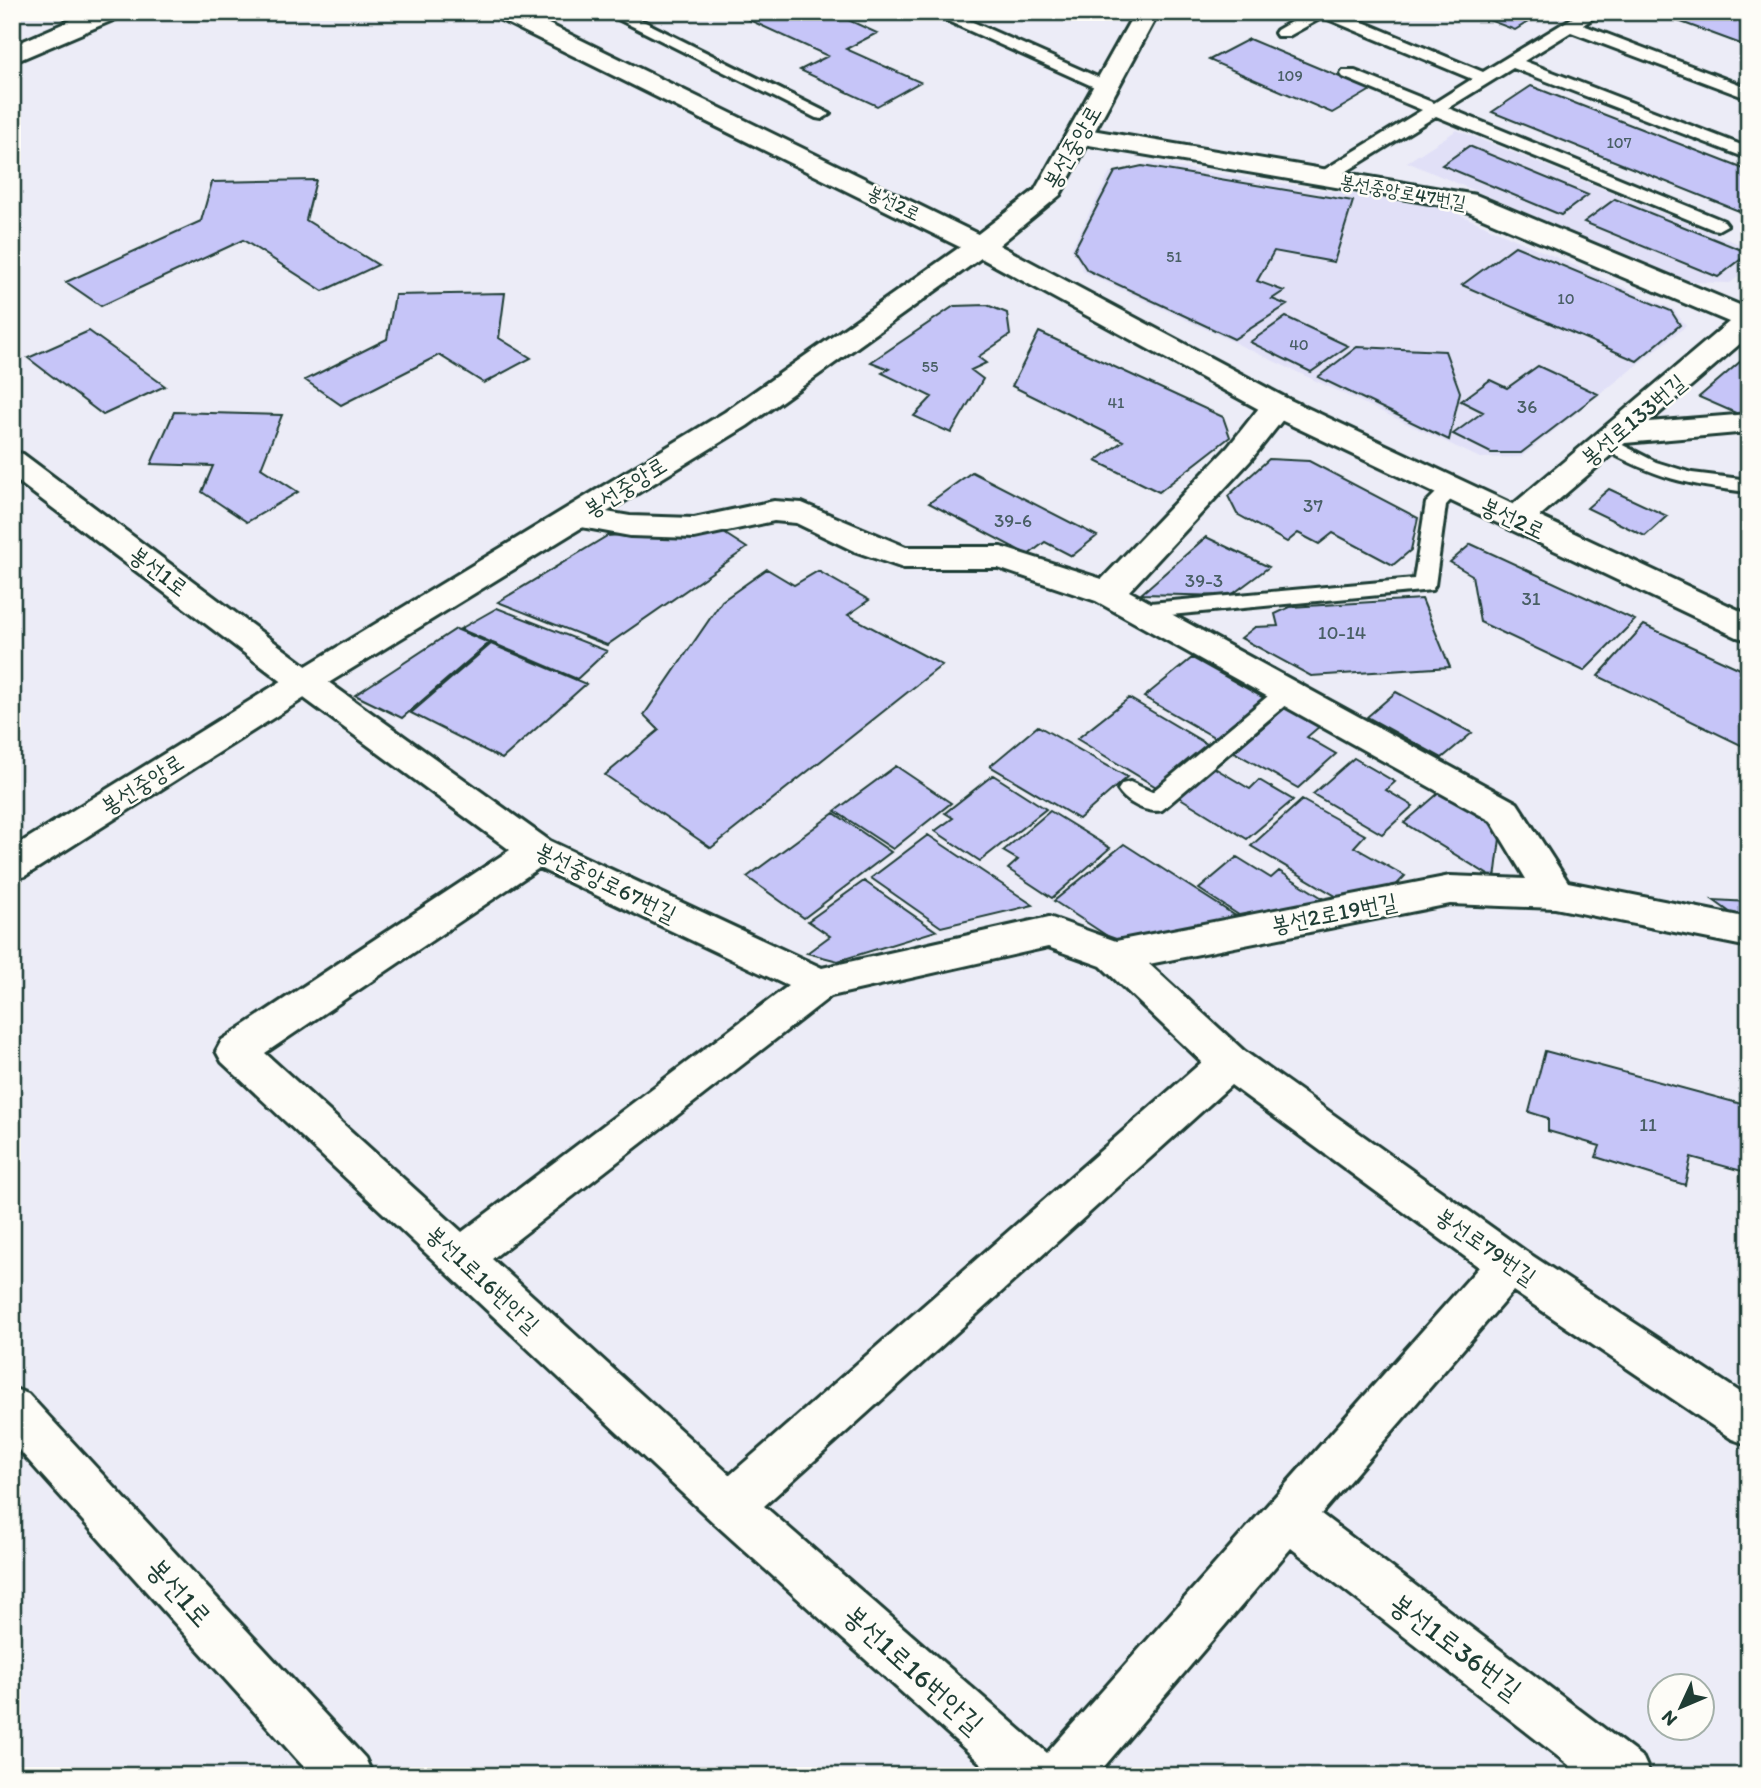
<svg xmlns="http://www.w3.org/2000/svg" width="1761" height="1788" font-family="Itim,'Poor Story',sans-serif">
<rect width="100%" height="100%" fill="#ececf7"/>
<filter id="ink" filterUnits="userSpaceOnUse"><feTurbulence type="fractalNoise" baseFrequency=".0143" numOctaves="2"/><feDisplacementMap in="SourceGraphic" scale="14" xChannelSelector="R" yChannelSelector="G"/><feConvolveMatrix kernelMatrix="1 2 1 2 8 2 1 2 1" color-interpolation-filters="sRGB"/></filter>
<g filter="url(#ink)">
<path fill="#e1e0f7" d="M1457,130L1749,248V269L1730,283L1689,282L1407,162Z
M1149,163L1447,209L1673,309L1686,326L1521,457L1480,458L1084,272L1071,249L1110,173Z"/>
<path fill="#c6c5f8" stroke="#1f3d34" stroke-width="2" d="M732,12H831L877,33L846,49L920,82L877,106L800,70L828,56Z
M1468,12H1544L1515,30Z
M1654,12H1728L1749,20V47Z
M1249,39L1371,90L1332,113L1209,60Z
M1531,86L1749,171V215L1492,112Z
M1469,146L1588,195L1561,215L1442,165Z
M1142,166L1353,201L1334,262L1274,251L1257,281L1284,291L1272,299L1287,305L1234,339L1087,270L1074,250L1115,172Z
M316,180L306,220L378,265L323,291L243,240L101,306L66,282L201,221L212,182Z
M1615,199L1749,253L1718,277L1584,222Z
M1515,246L1671,311L1680,325L1637,361L1462,285Z
M505,293L499,338L531,358L484,383L439,355L341,405L305,380L387,339L395,295Z
M987,305L1007,313L1010,335L978,357L986,363L971,370L983,379L951,433L914,416L932,397L882,373L889,369L871,362L954,306Z
M1286,317L1348,346L1311,372L1250,342Z
M89,331L165,386L103,415L28,358Z
M1039,332L1223,417L1230,437L1159,492L1096,461L1123,441L1012,386Z
M1357,347L1445,351L1460,392L1449,440L1318,377Z
M1748,355L1749,414L1745,417L1699,397Z
M1538,366L1598,394L1521,453H1491L1453,434L1483,412L1461,401L1490,380L1507,388Z
M174,412L282,415L261,468L298,492L247,522L202,492L213,466L151,464Z
M1269,459L1309,461L1418,518L1411,550L1393,565L1333,533L1319,544L1298,533L1287,542L1237,514L1228,496Z
M972,472L1097,536L1072,556L1045,542L1028,555L929,503Z
M1609,489L1667,516L1645,536L1587,508Z
M716,528L747,548L607,645L498,602L607,536Z
M1206,537L1269,567L1230,596L1141,594Z
M1471,544L1635,620L1584,671L1480,622L1472,575L1450,562Z
M767,569L794,585L818,571L869,600L848,615L942,665L711,848L605,775L659,730L644,715L722,601Z
M1422,599L1450,667L1311,676L1241,638L1255,627L1278,626L1275,614L1290,607Z
M497,608L607,651L577,679L460,629Z
M1644,625L1749,673V749L1598,676Z
M456,629L489,643L402,718L355,695Z
M491,644L586,684L502,759L411,713Z
M1192,658L1269,701L1221,741L1144,697Z
M1396,692L1472,733L1442,758L1367,717Z
M1129,698L1210,746L1158,788L1077,739Z
M1286,707L1320,726L1307,737L1336,754L1298,788L1234,752Z
M1038,726L1127,777L1079,819L990,766Z
M1354,758L1395,782L1386,790L1413,806L1382,834L1313,794Z
M896,766L951,803L893,849L835,811Z
M1213,767L1250,789L1259,780L1293,800L1247,839L1177,796Z
M993,775L1046,809L980,861L935,831L953,818L945,813Z
M1440,792L1501,830L1495,879L1404,823Z
M1302,800L1365,835L1354,847L1405,876L1381,901L1364,891L1351,905L1251,846Z
M1050,811L1110,848L1052,898L1008,869L1018,860L1003,851Z
M834,813L891,852L804,918L747,877Z
M928,835L1033,905L941,927L871,878Z
M1124,844L1242,920L1118,943L1054,901Z
M1237,857L1271,878L1279,871L1332,904L1248,921L1199,889Z
M864,881L936,931L838,961L807,953L830,936L808,921Z
M1713,900L1749,902V926Z
M1545,1051L1749,1106V1173L1691,1157L1685,1185L1596,1157L1600,1146L1548,1131V1118L1529,1112Z"/>
<g fill="none" stroke-linecap="round" stroke-linejoin="round">
<g stroke="#1f3d34" stroke-width="6">
<path id="lane" d="M57,12H77L94,23L92,26H80Z
M604,12H625L830,114L822,119L816,118Z
M928,12H950L1113,84L1115,87L1107,92L1101,90Z
M1308,12H1339L1483,72L1582,12H1601L1583,25L1749,88V99L1571,32L1524,61L1749,148V159L1513,68L1448,108L1724,221L1727,225L1718,230L1712,229L1436,116L1331,181H1319L1316,177L1319,173L1422,110L1343,77L1341,74L1343,71H1355L1434,103L1472,79L1323,17L1289,36H1277L1275,33L1277,30Z
M1607,437L1656,462L1692,473L1749,480V492C1686,485 1656,478 1600,447L1597,443L1600,439Z
M1452,482L1459,484L1462,488L1446,505L1435,585L1432,590L1139,618L1131,616L1128,611L1131,606L1139,604L1414,579L1426,503L1445,484Z
M1287,684L1295,687L1298,692L1295,697L1162,810C1148,814 1126,803 1118,790L1122,784L1130,782L1152,792L1279,687Z"/>
</g>
<g stroke="#1f3d34" stroke-width="6">
<path id="street" d="M90,12H123L120,17L12,63V46Z
M492,12H524L990,240L994,246L990,252L980,255L970,252L495,17Z
M1080,128L1476,195L1749,309V336L1649,422L1749,414V432L1625,443L1528,526L1516,529L1504,526L1500,519L1504,512L1729,322L1459,208L1071,142L1067,136L1071,130Z
M1277,397L1288,399L1292,406L1288,413L1250,461L1129,591L1517,803L1568,882L1749,918V947L1555,908L1450,904L1149,964L1244,1051L1525,1251L1749,1398V1445L1732,1439L1513,1291L1321,1514L1643,1758L1651,1776H1583L1291,1548L1096,1776H995L713,1522L222,1062L216,1051L222,1040L510,850L293,690L12,477V452L23,454L317,674L550,841L822,968L1049,917L1116,941L1450,876L1526,879L1491,821L1096,601L998,568H903L854,551L796,523L774,521L694,538L630,536L565,524L561,517L565,510L577,507L630,516L694,518L774,501L802,503L906,547H1001L1102,579L1228,447L1266,399ZM539,868L788,986L462,1232L265,1053ZM1048,947L1101,966L1202,1062L730,1475L492,1259L831,996ZM1231,1085L1479,1267L1047,1753L764,1506Z
M12,1388L28,1394L365,1758L373,1776H312L12,1442Z"/>
</g>
<g stroke="#1f3d34" stroke-width="6">
<path id="secondary" d="M1135,12H1159L1060,195L999,245L1288,399L1749,615V640L1737,637L1266,413L981,258L747,426L317,690L25,876L12,880V848L293,674L725,412L970,240L1035,190Z"/>
</g>
<use href="#lane" fill="#fdfcf7" fill-rule="evenodd"/>
<use href="#street" fill="#fdfcf7" fill-rule="evenodd"/>
<use href="#secondary" fill="#fdfcf7" fill-rule="evenodd"/>
</g>
</g>
<g text-anchor="middle" dominant-baseline="central" stroke-width="5" stroke-linejoin="round" paint-order="stroke">
<g font-size="16" fill="#495f65">
<text x="1290" y="75">109</text>
<text x="1619" y="142">107</text>
<text x="1174" y="256">51</text>
<text x="1566" y="298">10</text>
<text x="1299" y="344">40</text>
<text x="930" y="366">55</text>
<text x="1116" y="402">41</text>
</g>
<g font-size="19" fill="#1f3d34" stroke="#fdfcf7">
<text transform="translate(1403 192) rotate(10)">봉선중앙로47번길</text>
<text transform="translate(894 203) rotate(26)">봉선2로</text>
</g>
<g font-size="19" fill="#495f65">
<text x="1527" y="406">36</text>
<text x="1313" y="505">37</text>
<text x="1013" y="520">39-6</text>
<text x="1204" y="580">39-3</text>
<text x="1531" y="598">31</text>
<text x="1342" y="632">10-14</text>
<text x="1648" y="1124">11</text>
</g>
<g font-size="23" fill="#1f3d34" stroke="#fdfcf7">
<text transform="translate(1072 147) rotate(-60)">봉선중앙로</text>
<text transform="translate(1633 420) rotate(-40)">봉선로133번길</text>
<text transform="translate(625 487) rotate(-32)">봉선중앙로</text>
<text transform="translate(1513 518) rotate(25)">봉선2로</text>
<text transform="translate(159 571) rotate(37)">봉선1로</text>
<text transform="translate(142 784) rotate(-32)">봉선중앙로</text>
<text transform="translate(606 882) rotate(26)">봉선중앙로67번길</text>
<text transform="translate(1334 913) rotate(-11)">봉선2로19번길</text>
<text transform="translate(1486 1246) rotate(35)">봉선로79번길</text>
<text transform="translate(483 1279) rotate(43)">봉선1로16번안길</text>
</g>
<g font-size="28" fill="#1f3d34" stroke="#fdfcf7">
<text transform="translate(180 1592) rotate(48)">봉선1로</text>
<text transform="translate(1456 1646) rotate(37)">봉선1로36번길</text>
<text transform="translate(914 1669) rotate(42)">봉선1로16번안길</text>
</g>
</g>
<rect width="1761" height="1788" fill="none" stroke="#fdfcf7" stroke-width="42"/>
<rect x="21" y="21" width="1719" height="1746" fill="none" stroke="#1f3d34" stroke-width="2.5" filter="url(#ink)"/>
<g transform="translate(1681 1707) rotate(226)"><circle r="33" fill="#fdfcf7" stroke="#a4b0a9" stroke-width="2"/>
<path d="M0-5L12 26L0 18L-12 26Z" fill="#1f3d34"/>
<text y="-10" font-size="19" font-weight="bold" text-anchor="middle" fill="#1f3d34">N</text>
</g>
</svg>
